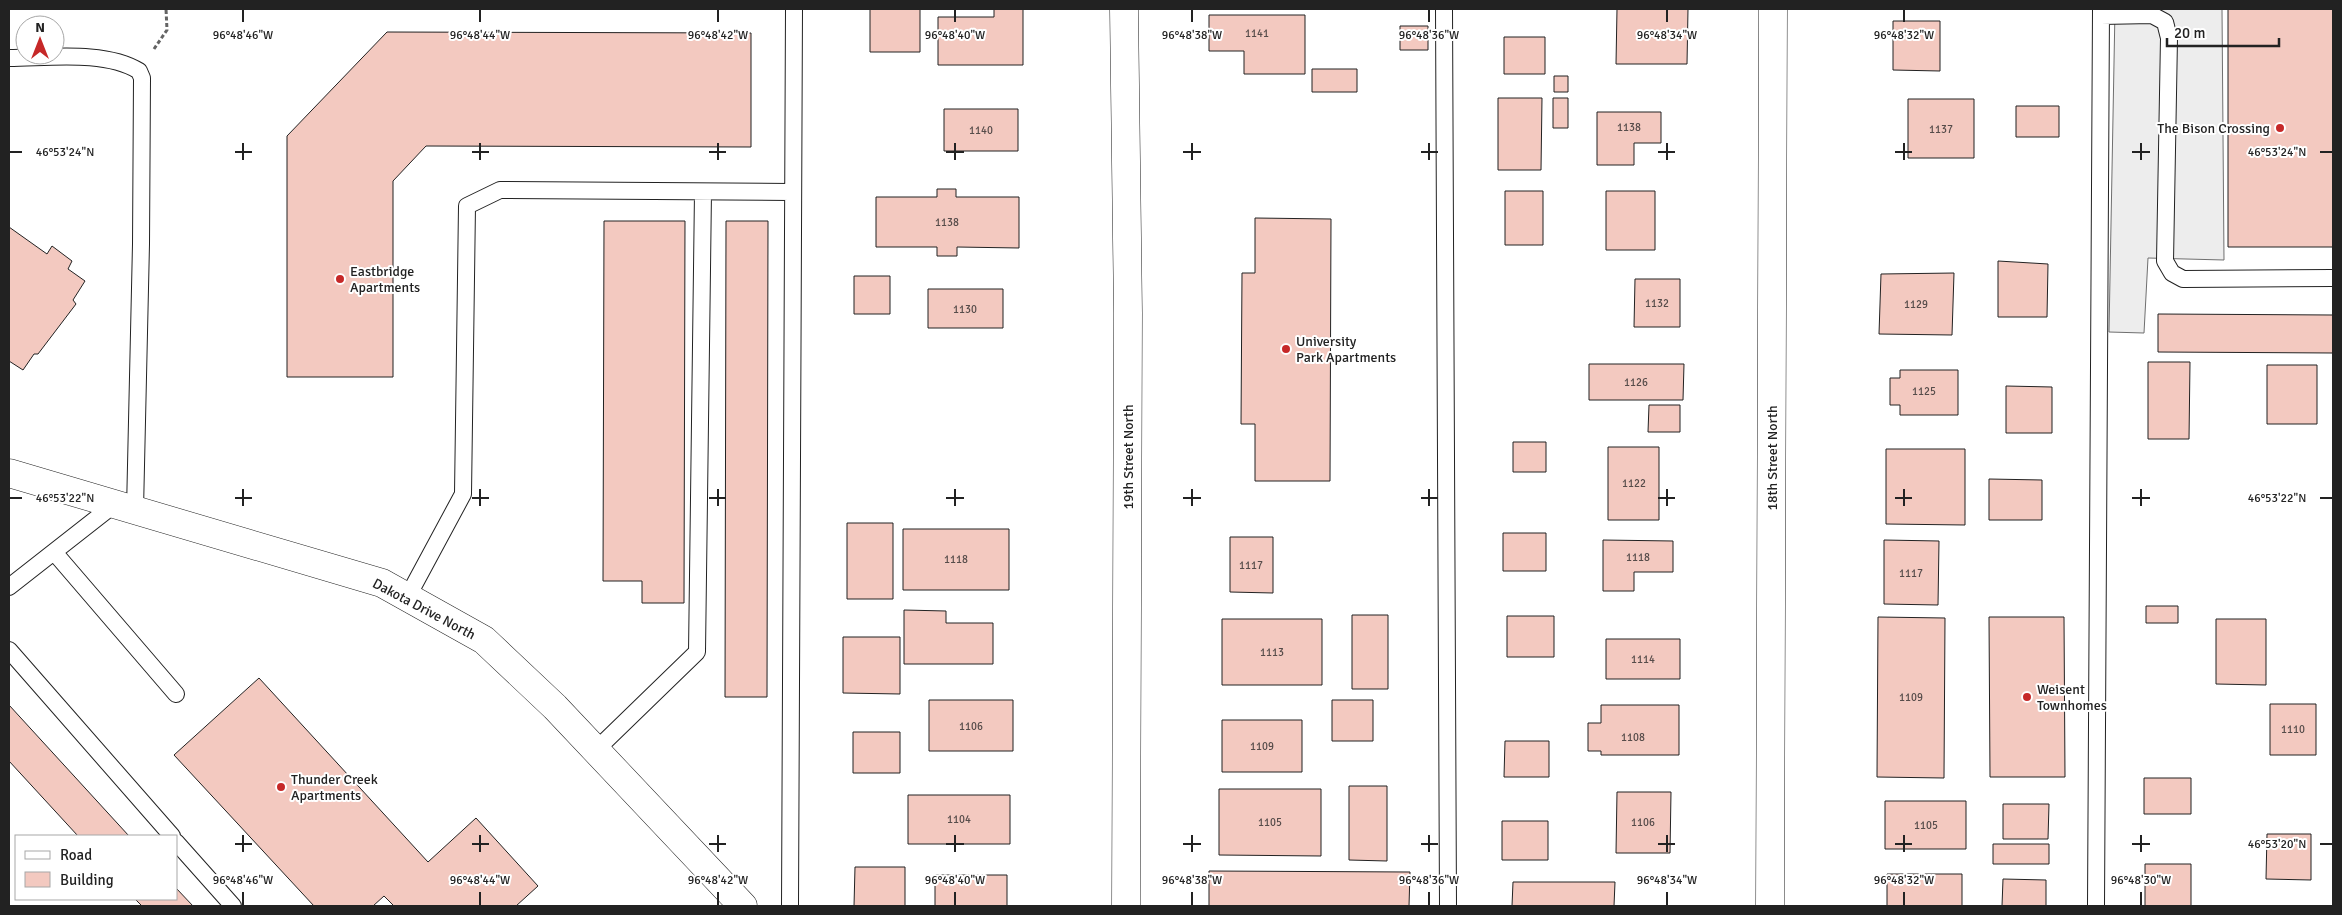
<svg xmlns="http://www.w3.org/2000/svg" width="2342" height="915" font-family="Signika,sans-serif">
<rect width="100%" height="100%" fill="#fff"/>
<path fill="#ededed" stroke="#6f6f6f" d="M2115,9H2222L2224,260L2148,258L2144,333L2109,332Z"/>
<path fill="#f3c9c0" stroke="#222" d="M870,9H920V52H870Z
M994,9H1023V65H938V17H994Z
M1617,9H1688L1687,64H1616Z
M2228,9H2333V247H2228Z
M1209,15H1305V74H1244V51H1209Z
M1893,21H1940V71L1893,70Z
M1400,26H1428V50H1400Z
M387,32L751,33V147L426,146L393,181V377H287V136Z
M1504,37H1545V74H1504Z
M1312,69H1357V92H1312Z
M1554,76H1568V92H1554Z
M1498,98H1542L1541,170H1498Z
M1553,98H1568V128H1553Z
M1908,99H1974V158H1908Z
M2016,106H2059V137H2016Z
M944,109H1018V151H944Z
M1597,112H1661V143H1634V165H1597Z
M937,189H956V197H1019V248L957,247V256H937V247H876V197H937Z
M1505,191H1543V245H1505Z
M1606,191H1655V250H1606Z
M1255,218L1331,219L1330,481H1255V424H1241L1242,273H1255Z
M604,221H685L684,603H642V581H603Z
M726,221H768L767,697H725Z
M9,227L47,254L52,246L72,261L68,269L85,281L73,300L76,304L38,354H34L23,370L9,361Z
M1998,261L2048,264L2047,317H1998Z
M1954,273L1952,335L1879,334L1881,274Z
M854,276H890V314H854Z
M1635,279H1680V327H1634Z
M928,289H1003V328H928Z
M2158,314L2333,315V353L2158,352Z
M2148,362H2190L2189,439H2148Z
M1589,364H1684L1683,400H1589Z
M2267,365H2317V424H2267Z
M1900,370H1958V415H1900V405H1890V378H1900Z
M2006,386L2052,387V433H2006Z
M1649,405H1680V432H1648Z
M1513,442H1546V472H1513Z
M1608,447H1659V520H1608Z
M1886,449H1965V525L1886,524Z
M1989,479L2042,480V520H1989Z
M847,523H893V599H847Z
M903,529H1009V590H903Z
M1503,533H1546V571H1503Z
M1230,537H1273V593L1230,592Z
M1603,540L1673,541V572H1634V591H1603Z
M1884,540L1939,541L1938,605L1884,604Z
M2146,606H2178V623H2146Z
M904,610L946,611V623H993V664H904Z
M1352,615H1388V689H1352Z
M1507,616H1554V657H1507Z
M1878,617L1945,618L1944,778L1877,777Z
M1989,617H2064L2065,777H1990Z
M1222,619H1322V685H1222Z
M2216,619H2266V685L2216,684Z
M843,637H900V694L843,693Z
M1606,639H1680V679H1606Z
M259,678L428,862L476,818L538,886L516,906H394L384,896L373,906H314L174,755Z
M929,700H1013V751H929Z
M1332,700H1373V741H1332Z
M2270,704H2316V755H2270Z
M9,705L129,836H78L9,761Z
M1601,705H1679V755H1601V751H1588V723H1601Z
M1222,720H1302V772H1222Z
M853,732H900V773H853Z
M1505,741H1549V777H1504Z
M2144,778H2191V814H2144Z
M1349,786H1387V861L1349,860Z
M1219,789H1321V856L1219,855Z
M1617,792H1671L1670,853H1616Z
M908,795H1010V844H908Z
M1885,801H1966V849H1885Z
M2003,804H2049L2048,839H2003Z
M1502,821H1548V860H1502Z
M2267,834H2311V880L2266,879Z
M1993,844H2049V864H1993Z
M2145,864H2191V906H2145Z
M855,867H905V906H854Z
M1209,871L1410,872L1409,906H1209Z
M1887,874H1962V906H1887Z
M935,875H1007V906H935Z
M2003,879L2046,880V906H2002Z
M1513,882H1615L1614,906H1512Z
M176,888L193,906H142L135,899H176Z"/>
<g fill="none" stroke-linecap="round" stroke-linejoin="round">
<g stroke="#222" stroke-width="18">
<path id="lane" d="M1444,9L1448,906
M2101,16L2152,15L2165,22L2169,38L2165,261L2172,273L2183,279L2333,278
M9,58C48,58 105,50 139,71L142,78L141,244L135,510
M54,552L176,694
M9,587L115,504
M407,598L463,494L467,206L500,190L791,192
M9,650L172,836
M596,750L697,652L703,192
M176,842L233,906
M790,906L794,9
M2096,906L2101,9"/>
</g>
<g stroke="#222" stroke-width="29">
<path id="street" d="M1124,9L1128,313L1126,906
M1770,906L1773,9"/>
</g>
<g stroke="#222" stroke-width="29">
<path id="secondary" d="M9,473L382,583L484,640L555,707L743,906"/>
</g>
<path stroke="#646464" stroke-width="3" stroke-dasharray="4 2.5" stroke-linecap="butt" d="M154,49L167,30L166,9"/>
<use href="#lane" stroke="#fff" stroke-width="16"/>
<use href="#street" stroke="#fff" stroke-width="28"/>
<use href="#secondary" stroke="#fff" stroke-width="28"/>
</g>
<path fill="none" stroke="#222" stroke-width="2" d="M243,10V22M480,10V22M718,10V22M955,10V22M1192,10V22M1429,10V22M1667,10V22M1904,10V22M243,143V160M480,143V160M718,143V160M955,143V160M1192,143V160M1429,143V160M1667,143V160M1904,143V160M2141,143V160M10,152H22M235,152H252M472,152H489M709,152H726M946,152H964M1183,152H1201M1421,152H1438M1658,152H1675M1895,152H1912M2132,152H2150M2320,152H2332M243,489V506M480,489V506M718,489V506M955,489V506M1192,489V506M1429,489V506M1667,489V506M1904,489V506M2141,489V506M10,498H22M235,498H252M472,498H489M709,498H726M946,498H964M1183,498H1201M1421,498H1438M1658,498H1675M1895,498H1912M2132,498H2150M2320,498H2332M243,835V852M480,835V852M718,835V852M955,835V852M1192,835V852M1429,835V852M1667,835V852M1904,835V852M2141,835V852M235,844H252M472,844H489M709,844H726M946,844H964M1183,844H1201M1421,844H1438M1658,844H1675M1895,844H1912M2132,844H2150M2320,844H2332M243,892V905M480,892V905M718,892V905M955,892V905M1192,892V905M1429,892V905M1667,892V905M1904,892V905M2141,892V905"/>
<g fill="#c62828" stroke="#fff" stroke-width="2">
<circle cx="2280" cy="128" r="5"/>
<circle cx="340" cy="279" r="5"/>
<circle cx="1286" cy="349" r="5"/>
<circle cx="2027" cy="697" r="5"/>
<circle cx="281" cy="787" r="5"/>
</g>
<g text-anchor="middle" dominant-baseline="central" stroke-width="4" stroke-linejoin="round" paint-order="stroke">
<g font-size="11" fill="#564c4a">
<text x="1257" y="33">1141</text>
<text x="1629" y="127">1138</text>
<text x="1941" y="129">1137</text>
<text x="981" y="130">1140</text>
<text x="947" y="222">1138</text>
<text x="1657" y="303">1132</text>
<text x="1916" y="304">1129</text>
<text x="965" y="309">1130</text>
<text x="1636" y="382">1126</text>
<text x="1924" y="391">1125</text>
<text x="1634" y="483">1122</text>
<text x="1638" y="557">1118</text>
<text x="956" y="559">1118</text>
<text x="1251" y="565">1117</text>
<text x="1911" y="573">1117</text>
<text x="1272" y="652">1113</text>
<text x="1643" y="659">1114</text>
<text x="1911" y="697">1109</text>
<text x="971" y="726">1106</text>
<text x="2293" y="729">1110</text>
<text x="1633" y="737">1108</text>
<text x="1262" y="746">1109</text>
<text x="959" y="819">1104</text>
<text x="1270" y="822">1105</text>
<text x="1643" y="822">1106</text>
<text x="1926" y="825">1105</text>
</g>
<g font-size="14" fill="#222" stroke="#fff" text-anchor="start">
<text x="2270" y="128" text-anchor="end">The Bison Crossing</text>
<text x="350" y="271">Eastbridge<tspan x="350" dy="16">Apartments</tspan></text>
<text x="1296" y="341">University<tspan x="1296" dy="16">Park Apartments</tspan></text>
<text x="2037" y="689">Weisent<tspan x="2037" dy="16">Townhomes</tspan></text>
<text x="291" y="779">Thunder Creek<tspan x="291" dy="16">Apartments</tspan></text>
</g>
<g font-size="14" fill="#222" stroke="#fff">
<text transform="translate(1128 457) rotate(-90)">19th Street North</text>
<text transform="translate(1772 458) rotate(-90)">18th Street North</text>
<text transform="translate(424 609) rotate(28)">Dakota Drive North</text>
</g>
</g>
<g font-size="12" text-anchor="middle" fill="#222" stroke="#fff" stroke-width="4" stroke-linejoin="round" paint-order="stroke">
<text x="243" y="39">96°48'46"W</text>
<text x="480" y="39">96°48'44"W</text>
<text x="718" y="39">96°48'42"W</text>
<text x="955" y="39">96°48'40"W</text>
<text x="1192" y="39">96°48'38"W</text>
<text x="1429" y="39">96°48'36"W</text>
<text x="1667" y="39">96°48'34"W</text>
<text x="1904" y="39">96°48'32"W</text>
<text x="65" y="156">46°53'24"N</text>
<text x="2277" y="156">46°53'24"N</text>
<text x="65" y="502">46°53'22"N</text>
<text x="2277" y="502">46°53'22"N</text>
<text x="2277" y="848">46°53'20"N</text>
<text x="243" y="884">96°48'46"W</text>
<text x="480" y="884">96°48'44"W</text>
<text x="718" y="884">96°48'42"W</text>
<text x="955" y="884">96°48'40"W</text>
<text x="1192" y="884">96°48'38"W</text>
<text x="1429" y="884">96°48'36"W</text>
<text x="1667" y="884">96°48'34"W</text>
<text x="1904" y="884">96°48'32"W</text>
<text x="2141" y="884">96°48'30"W</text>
</g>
<rect width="2342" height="915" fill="none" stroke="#222222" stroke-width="20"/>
<rect x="15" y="835" width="162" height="65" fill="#ffffff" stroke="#a7a7a7"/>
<rect x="25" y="851" width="25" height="8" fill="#ffffff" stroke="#a7a7a7"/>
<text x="60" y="860" font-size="15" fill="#222222">Road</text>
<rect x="25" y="872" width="25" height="15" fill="#f3c9c0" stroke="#a7a7a7"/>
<text x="60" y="885" font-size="15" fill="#222222">Building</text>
<g transform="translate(40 40)"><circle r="24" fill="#ffffff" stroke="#a7a7a7"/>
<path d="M0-4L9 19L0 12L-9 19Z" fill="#c62828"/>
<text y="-8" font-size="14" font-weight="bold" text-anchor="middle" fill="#222222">N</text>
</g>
<path d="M2167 38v8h112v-8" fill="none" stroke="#222222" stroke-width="2.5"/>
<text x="2174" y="38" font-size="15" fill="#222222" stroke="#ffffff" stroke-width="4" paint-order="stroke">20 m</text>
</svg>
